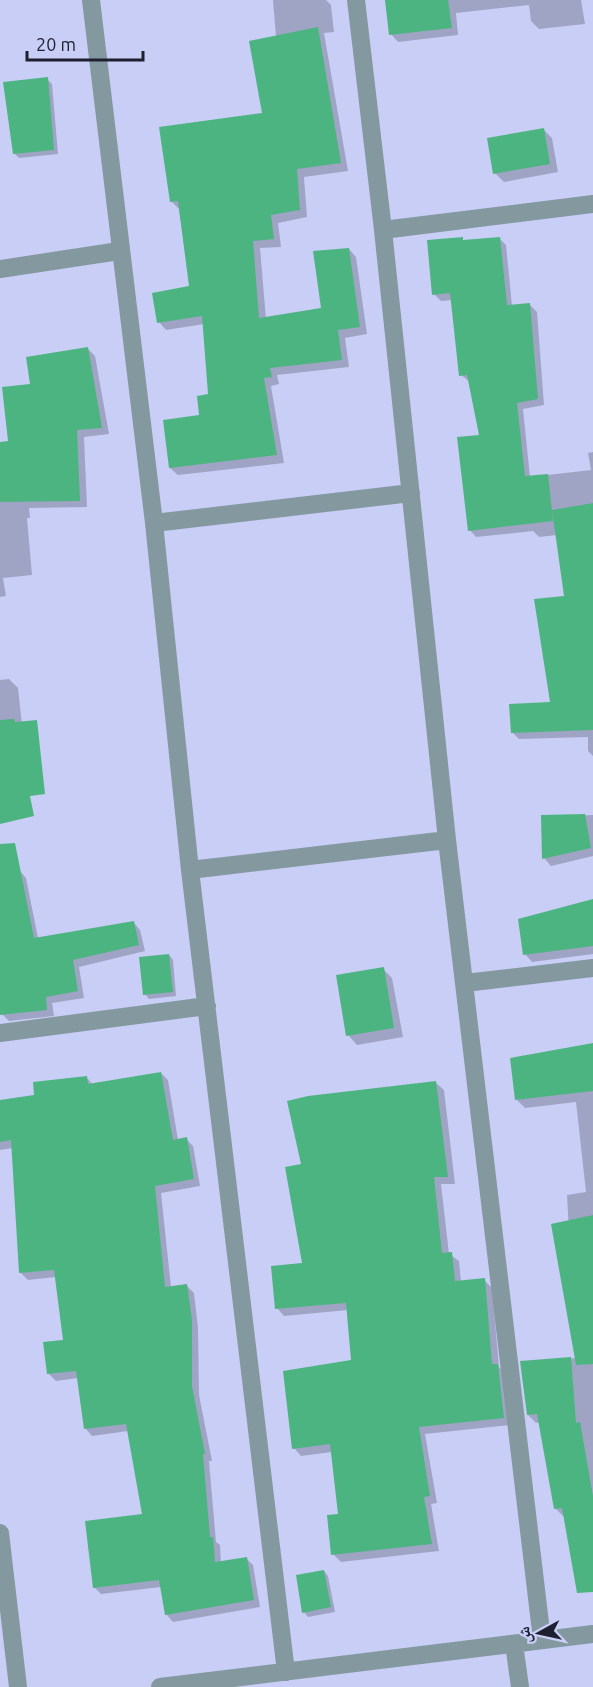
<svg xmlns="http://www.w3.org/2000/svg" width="593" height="1687" font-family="Ubuntu,'Noto Naskh Arabic',sans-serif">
<rect width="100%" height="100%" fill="#c8cef6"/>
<path fill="#0003" d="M273,0H326L331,5L334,32L324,33L348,171L304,177L307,217L278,223L281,247L260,248L266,319L322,309L349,249L356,257L367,334L345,338L349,367L277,375L279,384L271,386L284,463L178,475L170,468L201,417L210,396L204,324L166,330L159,322L190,287L179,209L171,201L264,114L276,37Z
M387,0H581L585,24L539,29L531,21L529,5L456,13L458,35L398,42L391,34Z
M47,79L52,84L58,154L19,158L14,153Z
M543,129L552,138L558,172L504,182L495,173Z
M499,238L506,245L512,306L530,305L537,312L544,405L523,409L530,477L591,470L588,453L593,452V756L588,751V737L519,739L512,732L552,704L565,597L557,535L539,537L533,531L476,537L470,530L480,436L470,382L461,375L453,300L441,301L434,294Z
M88,349L95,356L109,434L84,437L87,507L29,508L30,518H27L32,575L3,578L6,596L0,597V443L10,442L31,385Z
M9,679L18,688L25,752L0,755V680Z
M593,815V856L551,866L544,858L543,817Z
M20,871L26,878L38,938L134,923L140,930L145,951L79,967L84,998L52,1003L54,1016L9,1021L2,1014L0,995V875Z
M593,901V954L532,962L525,954Z
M169,955L173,960L176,996L149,999L145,994Z
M383,969L392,978L403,1037L357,1045L348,1035Z
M593,1045V1566L564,1517L555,1508L540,1422L536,1423L528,1415L522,1363L576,1358L567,1195L586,1192L576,1102L525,1108L517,1100Z
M161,1073L168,1080L178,1140L186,1139L193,1146L200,1186L161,1193L171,1287L187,1286L194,1293L198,1328L199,1395L212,1461H209L216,1542L220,1545L221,1563L246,1558L253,1565L260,1607L173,1622L166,1614L161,1587L101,1594L94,1587L144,1515L128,1431L92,1436L85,1428L78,1378L56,1381L49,1374L65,1341L56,1277L28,1280L21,1273L13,1148L0,1150V1101L35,1096L87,1078L93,1085Z
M436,1083L444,1090L455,1184H441L449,1254L459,1261L461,1282L484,1280L492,1288L499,1367L505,1373L511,1425L425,1434L437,1503L431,1504L439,1551L341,1562L333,1554L339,1515L332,1452L301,1456L294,1448L353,1361L348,1310L284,1316L277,1308L304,1264L303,1165Z
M324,1571L328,1576L335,1612L308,1617L304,1612Z"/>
<path fill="#4cb481" d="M385,0H448L452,28L389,35Z
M318,27L341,163L297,169L300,210L271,215L274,239L253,241L259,318L321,308L313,251L349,248L360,327L338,330L342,360L270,368L272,377L264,378L277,455L169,468L163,420L199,415L197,396L208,394L202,316L157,323L152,293L189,286L178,201L170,202L159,127L262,113L249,41Z
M48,77L54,150L13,154L3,82Z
M544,128L550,164L493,174L487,138Z
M463,237V240L500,237L507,305L530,303L538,399L517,403L525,476L548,474L553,521L468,531L457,437L479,435L467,375L459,376L450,293L432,295L427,240Z
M88,347L102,428L77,430L80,501L0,502V442L8,441L2,387L30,384L26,357Z
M593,503V730L511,733L509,704L550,702L534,599L564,596L552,510Z
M14,719L15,722L37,720L45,794L30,796L34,816L0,824V720Z
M585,814L591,848L542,859L541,815Z
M15,843L34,938L134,921L139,945L73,960L78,991L46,997L47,1010L0,1015V844Z
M593,899V946L523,955L518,919Z
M169,954L173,992L143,995L139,957Z
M384,967L394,1028L346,1036L336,975Z
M593,1043V1091L515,1100L510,1058Z
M161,1072L173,1140L187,1137L194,1179L155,1186L165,1287L187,1284L192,1320V1386L205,1454H203L210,1537H213L215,1562L247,1557L254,1600L165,1615L159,1580L93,1588L85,1521L142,1514L126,1424L84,1429L76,1371L47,1374L43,1342L63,1340L54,1270L19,1273L11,1140L0,1142V1100L34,1095L33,1082L87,1076L88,1084Z
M436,1081L448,1177H434L442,1253L452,1252L455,1281L485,1278L492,1364H498L504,1418L419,1427L430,1496L424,1497L432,1544L331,1555L327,1515L338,1514L330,1444L292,1449L283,1371L351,1360L346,1303L275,1309L271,1266L302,1263L285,1167L301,1164L287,1101L308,1096Z
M593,1215V1364L576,1365L551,1224Z
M571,1357L576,1423L580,1422L593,1496V1592L577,1593L562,1508L554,1509L537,1414L527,1415L520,1361Z
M324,1570L331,1607L302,1613L296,1575Z"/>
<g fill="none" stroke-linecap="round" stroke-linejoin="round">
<path stroke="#84989f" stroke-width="18" d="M91,0L154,523L190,870L286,1672
M356,0L383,230L447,840L542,1640
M383,230L593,204
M0,269L119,251
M154,523L411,493
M190,870L447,840
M465,983L593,968
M0,1033L207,1006
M0,1533L18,1687
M514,1644L520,1687
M160,1687L593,1634"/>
</g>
<g transform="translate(539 1633) rotate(262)" stroke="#c8cef6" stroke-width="4.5" paint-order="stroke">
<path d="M0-4.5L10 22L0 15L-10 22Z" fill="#1e202f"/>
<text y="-9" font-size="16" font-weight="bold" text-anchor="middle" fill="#1e202f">ش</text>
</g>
<path d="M27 51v9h116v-9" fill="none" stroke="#1e202f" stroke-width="3"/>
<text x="36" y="51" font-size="18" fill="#1e202f" stroke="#c8cef6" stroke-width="4.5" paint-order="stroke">20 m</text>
</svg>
